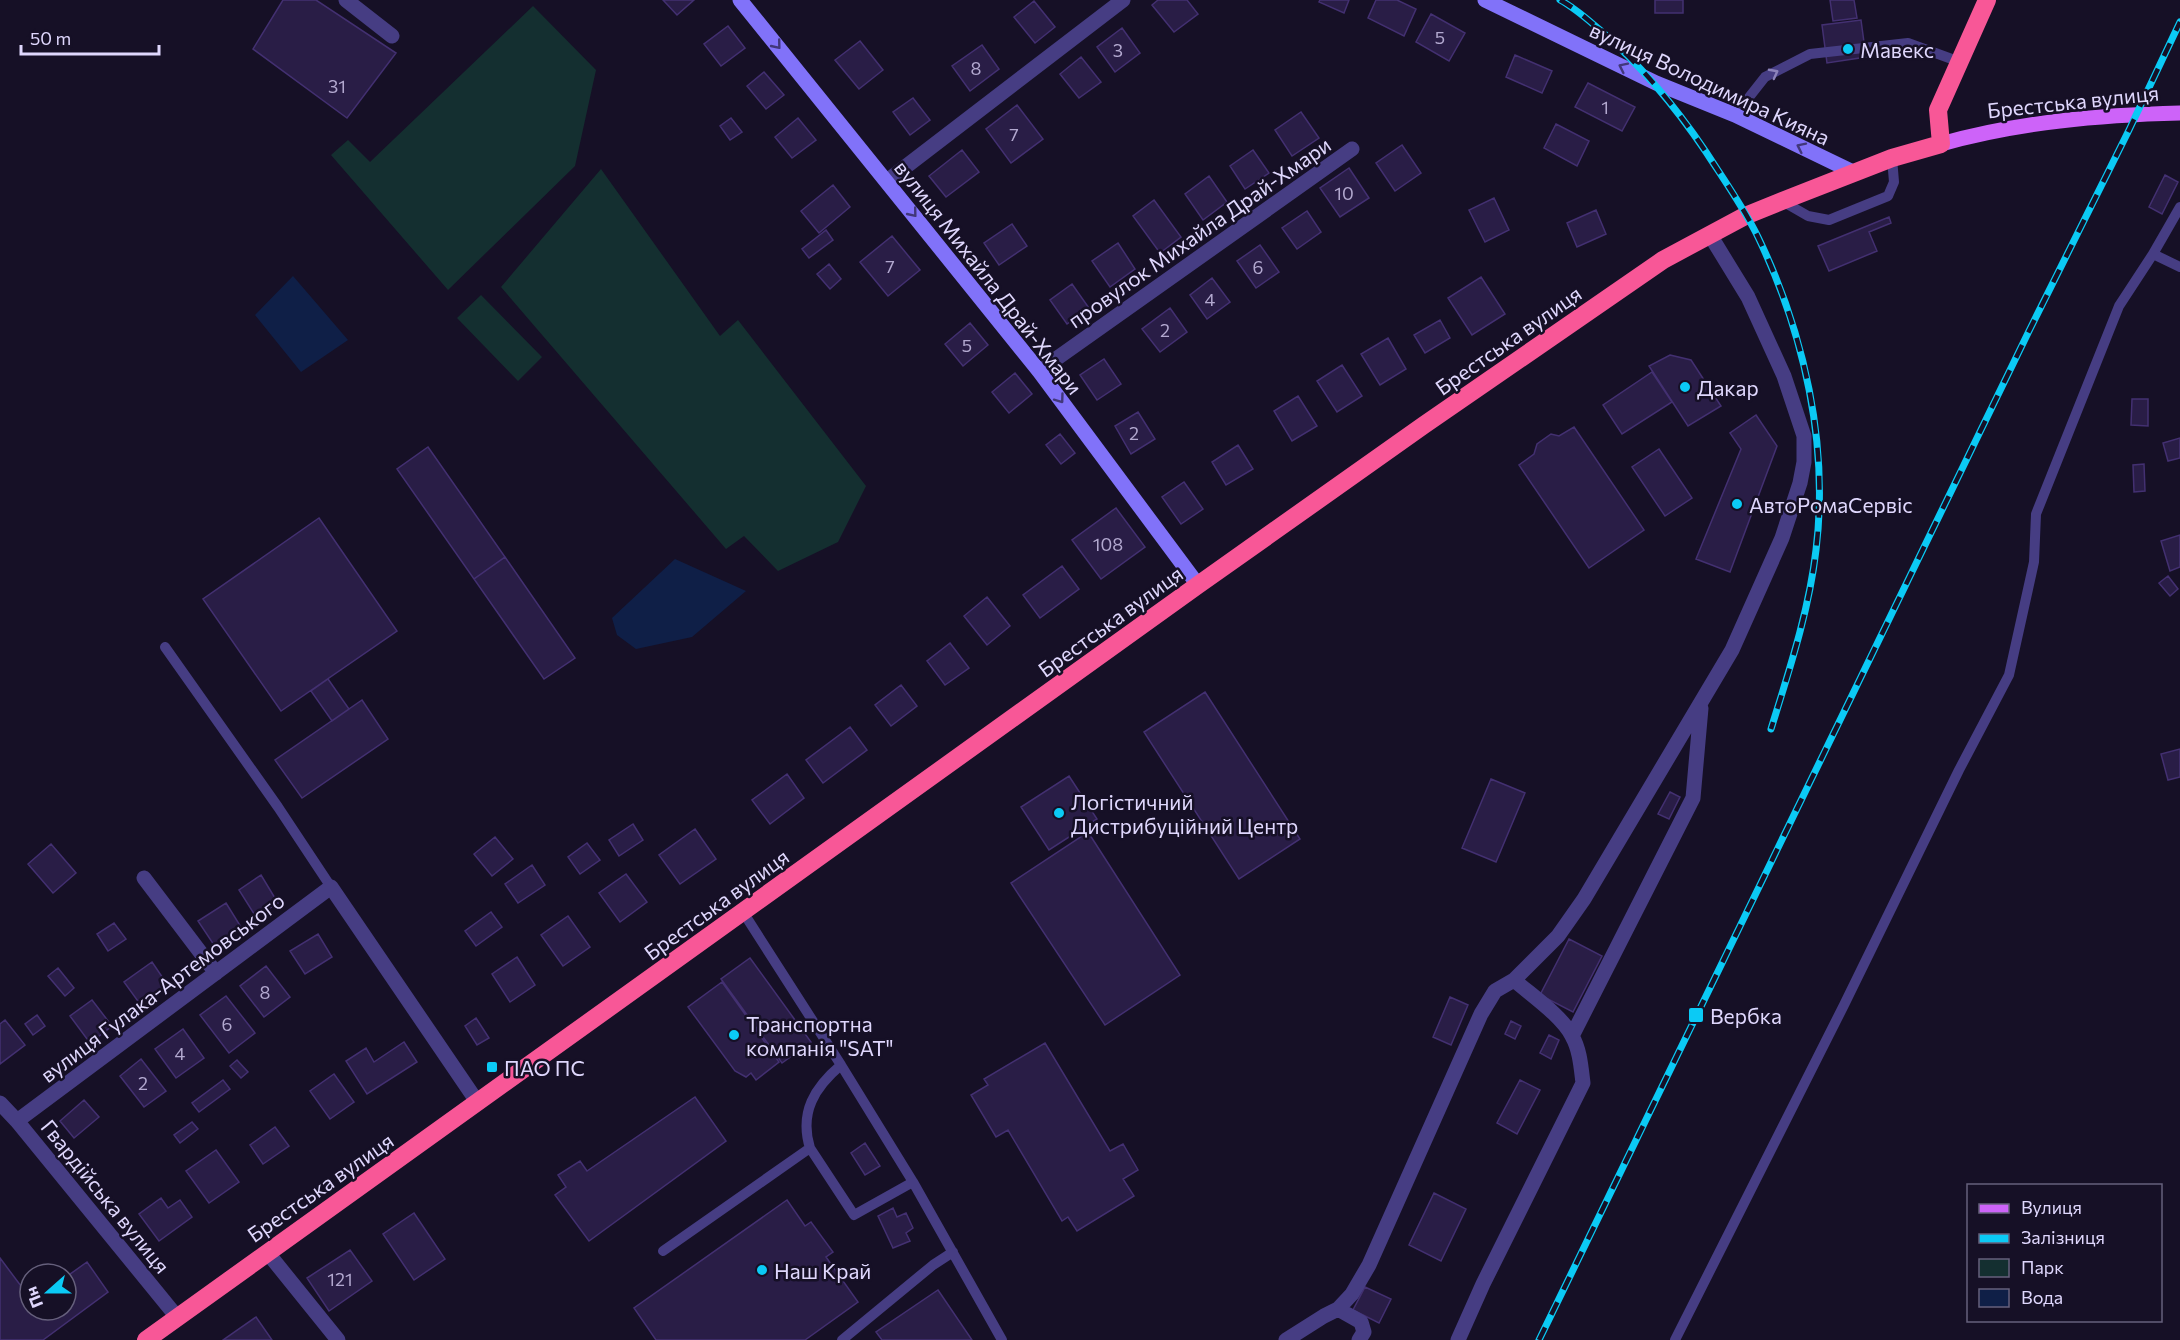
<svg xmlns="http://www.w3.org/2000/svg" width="2180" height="1340" font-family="Commissioner,sans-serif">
<rect width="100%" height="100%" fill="#161026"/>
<path fill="#142f30" d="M533,6L596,70L575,166L448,290L331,155L348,140L370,162Z
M601,169L720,336L738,320L866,486L838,542L778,571L744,536L726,549L501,287Z
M481,295L542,357L518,381L457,318Z"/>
<path fill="#0f1f47" d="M293,276L348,340L301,372L255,315Z
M675,559L746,591L692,637L636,649L617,635L612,618Z"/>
<path fill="#291d46" stroke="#433071" stroke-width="1.5" d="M283,0H316L396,53L347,118L253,49Z
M663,0H694L677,15Z
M1158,0H1187L1198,14L1174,32L1152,5Z
M1320,0H1349L1344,13L1319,2Z
M1376,0H1397L1416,9L1404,36L1368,18Z
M1655,0H1683V13H1655Z
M1830,0H1854L1857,18L1833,21Z
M1034,1L1055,27L1035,43L1014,17Z
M1431,14L1465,33L1449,61L1416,42Z
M1861,20L1866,57L1827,63L1822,25Z
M728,26L745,48L721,66L704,44Z
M1122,28L1140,53L1115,72L1097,47Z
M860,41L883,70L859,89L835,60Z
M982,45L999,69L970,91L952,66Z
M1515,55L1552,71L1542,93L1506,77Z
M1081,57L1101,82L1079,98L1060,74Z
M764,72L784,95L766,109L747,86Z
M1588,83L1635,107L1622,131L1575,107Z
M913,98L930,120L910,135L893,112Z
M1017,105L1043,139L1011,163L986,129Z
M1301,112L1319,138L1292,156L1275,130Z
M731,118L742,132L730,140L720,126Z
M798,118L816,140L792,158L775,137Z
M1556,124L1589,141L1577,166L1544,148Z
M1402,145L1421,173L1395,191L1376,163Z
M962,150L979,172L946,197L929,176Z
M1253,150L1269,173L1245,189L1230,166Z
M1349,168L1369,198L1340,217L1320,188Z
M2165,175L2178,182L2162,214L2149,207Z
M1209,176L1227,202L1203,220L1185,194Z
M833,185L850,207L819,233L801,211Z
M1494,198L1509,230L1485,242L1469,210Z
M1154,200L1181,237L1160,253L1133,216Z
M1596,210L1606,234L1577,247L1567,223Z
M1307,211L1321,232L1297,249L1282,228Z
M1889,217L1891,223L1869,232L1877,251L1829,271L1818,246Z
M1012,224L1027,246L999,265L984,243Z
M826,230L833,240L809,258L802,249Z
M892,236L920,270L888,296L860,262Z
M1118,243L1135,269L1110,287L1092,261Z
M1260,245L1279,272L1256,288L1237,261Z
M829,264L841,279L830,289L817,274Z
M1481,277L1505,314L1472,335L1448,298Z
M1212,278L1230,302L1207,319L1190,295Z
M1072,284L1089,308L1067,324L1050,300Z
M1170,308L1187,332L1160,352L1142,329Z
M1440,320L1450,338L1425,353L1414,335Z
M970,323L988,345L963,366L945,344Z
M1388,338L1406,369L1380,385L1361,354Z
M1670,355L1691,360L1721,406L1688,426L1649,366Z
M1104,359L1121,384L1097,400L1080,375Z
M1342,365L1362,396L1337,412L1317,381Z
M1652,372L1672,402L1622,434L1603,405Z
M1015,373L1032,394L1009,413L992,392Z
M1298,396L1317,426L1292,441L1274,411Z
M2132,399H2148V426L2131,425Z
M1138,412L1155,439L1131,454L1115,426Z
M1756,415L1777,446L1730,572L1696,559L1741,449L1730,433Z
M1574,427L1644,530L1589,568L1519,465L1534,454L1537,444L1551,434L1559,436Z
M1060,434L1075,453L1061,464L1046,445Z
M2180,438V458L2168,461L2163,443Z
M1238,445L1253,469L1226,485L1212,462Z
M428,447L505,557L474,579L397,469Z
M1659,449L1692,498L1665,516L1632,467Z
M2144,464L2145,491L2134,492L2133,465Z
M1184,482L1203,509L1181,524L1162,497Z
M1116,508L1145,547L1101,579L1072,540Z
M319,518L397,631L281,711L203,599Z
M2180,535V567L2170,571L2161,541Z
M505,557L575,658L544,679L474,579Z
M1062,566L1079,589L1040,618L1023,595Z
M2168,576L2178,589L2170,596L2159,583Z
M987,597L1010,626L987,645L964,616Z
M950,643L969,668L945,685L927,661Z
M328,679L349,709L332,721L311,691Z
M901,685L917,706L891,726L875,705Z
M1205,692L1300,839L1239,879L1144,732Z
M362,700L388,739L302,798L275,760Z
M850,727L867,750L823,783L806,760Z
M2180,749V777L2168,780L2161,754Z
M787,774L804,798L770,824L752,800Z
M1069,776L1097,819L1049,850L1021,807Z
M1491,779L1525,793L1496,862L1462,848Z
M1670,792L1680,797L1669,819L1658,814Z
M633,824L643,840L619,856L609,840Z
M695,829L716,859L680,884L659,855Z
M1088,832L1180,975L1105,1025L1011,883Z
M495,837L513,859L492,876L474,854Z
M587,843L600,860L580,874L568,857Z
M51,844L76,873L53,893L28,864Z
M532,865L545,885L518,903L505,884Z
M626,874L647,902L620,922L599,893Z
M261,875L278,903L256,917L239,890Z
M226,903L241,927L214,945L198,921Z
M491,912L502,927L476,946L465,931Z
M568,916L590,947L563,966L541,935Z
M114,923L126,939L108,951L97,934Z
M318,934L332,957L305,974L290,951Z
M1569,939L1602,956L1573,1012L1540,995Z
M517,957L535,985L510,1002L492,974Z
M750,958L811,1042L782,1063L721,979Z
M152,962L167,984L140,1004L124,982Z
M266,966L290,997L264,1017L240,986Z
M58,968L74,988L65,996L48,976Z
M722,982L779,1062L756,1080L751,1073L746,1077L735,1071L688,1007Z
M226,996L255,1033L229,1053L200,1015Z
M1450,997L1468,1005L1451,1045L1433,1037Z
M92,1000L112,1026L90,1043L70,1016Z
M37,1015L45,1026L33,1035L25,1024Z
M476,1018L489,1038L477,1045L465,1026Z
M5,1020L25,1045L0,1064V1024Z
M1511,1021L1521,1026L1515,1039L1505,1034Z
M183,1029L204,1058L176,1078L155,1049Z
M1549,1035L1559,1040L1551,1059L1540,1053Z
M404,1042L417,1062L367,1094L346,1061L366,1048L374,1062Z
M1045,1043L1110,1151L1123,1144L1138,1170L1123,1179L1134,1196L1077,1231L1068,1217L1062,1221L1008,1130L996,1137L971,1095L988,1085L984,1079Z
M141,1059L166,1091L144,1107L120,1076Z
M237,1060L248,1072L241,1078L230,1066Z
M334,1074L354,1102L330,1119L310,1091Z
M223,1080L230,1089L199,1112L192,1103Z
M1520,1080L1540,1090L1517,1134L1497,1123Z
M695,1097L726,1141L589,1241L555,1195L566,1187L558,1175L580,1161L587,1171Z
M84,1100L99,1117L74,1138L60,1121Z
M192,1122L198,1129L180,1143L174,1135Z
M275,1127L289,1146L263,1164L250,1145Z
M865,1143L880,1166L865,1175L851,1153Z
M216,1150L239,1182L209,1203L186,1171Z
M1434,1193L1466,1209L1441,1261L1409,1245Z
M161,1198L168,1208L180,1200L192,1217L159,1241L139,1214Z
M787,1200L805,1226L811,1222L833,1252L826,1257L858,1302L805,1340H656L634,1308Z
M893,1208L897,1217L906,1213L913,1228L906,1233L910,1241L893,1248L878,1216Z
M414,1213L445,1259L414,1280L383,1234Z
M350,1250L372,1281L329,1311L307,1278Z
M0,1258L30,1298V1310H66V1277L87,1262L108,1292L43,1340H0Z
M1365,1287L1391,1299L1379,1323L1353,1310Z
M938,1290L972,1340H882L876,1332Z
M256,1317L272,1340H223Z"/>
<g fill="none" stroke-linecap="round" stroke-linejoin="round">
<path stroke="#463d83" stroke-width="10" d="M1735,115L1765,77L1810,54L1908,43L1960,62
M1782,201L1808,216L1829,220L1888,196L1894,182L1892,158
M2153,254L2180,267
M165,647L278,807L331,887
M841,1065L913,1182L1002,1340
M810,1148L854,1215L913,1182
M663,1251L810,1148C799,1112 815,1087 841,1065L743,912
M842,1340L933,1265L953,1252
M1675,1340L1844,1005L1959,770L2009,675L2034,562L2036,514L2119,306L2153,254L2180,207"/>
<path stroke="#463d83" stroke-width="15" d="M346,0L392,36
M887,181L1123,0
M1039,371L1352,149
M144,878L216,973
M1572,1036L1693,798L1701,708
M0,1103L17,1121L177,1317
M17,1121L331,887L478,1103
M267,1252L338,1340
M1286,1340L1324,1316L1338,1309
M1359,1340L1364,1332L1361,1322L1338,1309L1352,1294L1369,1265L1481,1014L1495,991L1514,980L1558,936L1584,899L1732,650L1782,538L1800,483L1804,462V436L1784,376L1748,297L1710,235
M1458,1340L1483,1284L1583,1083C1581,1067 1580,1050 1572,1036C1562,1016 1531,995 1514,980"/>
<path stroke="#8172f9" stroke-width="15" d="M740,0L1039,371L1198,585
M1485,0L1656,83L1735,115L1853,172"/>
<path stroke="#cd63f9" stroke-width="15" d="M1941,144C2019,122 2100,115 2180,113"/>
<path stroke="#f85797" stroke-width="18" d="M146,1340L1198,585L1424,425L1663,260L1745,216L1782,201L1892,158L1941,144L1938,110L1987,0"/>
<g stroke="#0bcaf5" stroke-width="7">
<path id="rail" d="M1560,0C1575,8 1587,19 1600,30C1642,66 1675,106 1706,152C1724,180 1744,208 1758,237C1804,333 1829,444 1816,550C1809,611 1789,671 1771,729
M1539,1340L2028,333L2129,130L2180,22"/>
</g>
<use href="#rail" stroke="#161026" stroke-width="4.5" stroke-dasharray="14" stroke-linecap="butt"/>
</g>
<defs><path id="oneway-chevron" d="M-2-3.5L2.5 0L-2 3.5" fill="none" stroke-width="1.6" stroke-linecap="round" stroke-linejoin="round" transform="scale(1.5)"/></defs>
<g stroke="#41377a">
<use href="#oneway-chevron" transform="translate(777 45) rotate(51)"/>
<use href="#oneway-chevron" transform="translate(1623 67) rotate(-154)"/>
<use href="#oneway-chevron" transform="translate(1801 147) rotate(-154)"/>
<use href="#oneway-chevron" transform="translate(913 213) rotate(51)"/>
<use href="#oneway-chevron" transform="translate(1060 399) rotate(54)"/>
</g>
<use stroke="#8b82ba" href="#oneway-chevron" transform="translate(1774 73) rotate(-28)"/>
<g fill="#0bcaf5" stroke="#161026" stroke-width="2">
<circle cx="1848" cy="49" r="6"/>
<circle cx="1685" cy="387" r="6"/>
<circle cx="1737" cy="504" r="6"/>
<circle cx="1059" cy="813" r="6"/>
<rect x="1688" y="1007" width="16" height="16" rx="3"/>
<circle cx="734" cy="1035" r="6"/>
<rect x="486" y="1061" width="12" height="12" rx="3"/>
<circle cx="762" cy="1270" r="6"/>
</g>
<g text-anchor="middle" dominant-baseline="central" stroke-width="5" stroke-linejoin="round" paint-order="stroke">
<g font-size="18" fill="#b2a8cf">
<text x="1440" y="37">5</text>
<text x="1118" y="50">3</text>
<text x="976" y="68">8</text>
<text x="337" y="86">31</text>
<text x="1605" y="107">1</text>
<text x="1014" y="134">7</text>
<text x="1344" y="193">10</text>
<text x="890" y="266">7</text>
<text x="1258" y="267">6</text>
<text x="1210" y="299">4</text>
<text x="1165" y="330">2</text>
<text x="967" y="345">5</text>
<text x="1134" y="433">2</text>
<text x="1108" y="544">108</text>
<text x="265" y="992">8</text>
<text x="227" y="1024">6</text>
<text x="180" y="1053">4</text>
<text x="143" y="1083">2</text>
<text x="340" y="1279">121</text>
</g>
<g font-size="21" fill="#dfd7fd" stroke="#161026" text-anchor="start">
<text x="1860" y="49">Мавекс</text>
<text x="1697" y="387">Дакар</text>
<text x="1749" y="504">АвтоРомаСервіс</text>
<text x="1071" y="801">Логістичний<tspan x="1071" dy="24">Дистрибуційний Центр</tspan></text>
<text x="1710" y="1015">Вербка</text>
<text x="746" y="1023">Транспортна<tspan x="746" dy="24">компанія "SAT"</tspan></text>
<text x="504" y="1067">ПАО ПС</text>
<text x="774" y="1270">Наш Край</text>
</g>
<g font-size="21" fill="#dfd7fd" stroke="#161026">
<text transform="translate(1710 83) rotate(25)">вулиця Володимира Кияна</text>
<text transform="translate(2073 101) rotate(-6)">Брестська вулиця</text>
<text transform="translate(1199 232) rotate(-35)">провулок Михайла Драй-Хмари</text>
<text transform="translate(989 277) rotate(52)">вулиця Михайла Драй-Хмари</text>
<text transform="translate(1508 340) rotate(-35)">Брестська вулиця</text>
<text transform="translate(1110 621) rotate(-36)">Брестська вулиця</text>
<text transform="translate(716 904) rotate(-36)">Брестська вулиця</text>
<text transform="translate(162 987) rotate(-37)">вулиця Гулака-Артемовського</text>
<text transform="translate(320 1187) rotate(-35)">Брестська вулиця</text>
<text transform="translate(106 1196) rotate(51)">Гвардійська вулиця</text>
</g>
</g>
<rect x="1967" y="1184" width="195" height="138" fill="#161026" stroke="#66607c" stroke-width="1.5"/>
<rect x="1979" y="1204" width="30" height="9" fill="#cd63f9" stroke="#66607c" stroke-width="1.5"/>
<text x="2021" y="1214" font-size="18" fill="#dfd7fd">Вулиця</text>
<rect x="1979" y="1234" width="30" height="9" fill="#0bcaf5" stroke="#66607c" stroke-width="1.5"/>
<text x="2021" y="1244" font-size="18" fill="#dfd7fd">Залізниця</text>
<rect x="1979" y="1259" width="30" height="18" fill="#142f30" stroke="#66607c" stroke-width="1.5"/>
<text x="2021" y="1274" font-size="18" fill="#dfd7fd">Парк</text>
<rect x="1979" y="1289" width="30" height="18" fill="#0f1f47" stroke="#66607c" stroke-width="1.5"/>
<text x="2021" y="1304" font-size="18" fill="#dfd7fd">Вода</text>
<g transform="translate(48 1292) rotate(249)"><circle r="28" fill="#161026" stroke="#66607c" stroke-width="1.5"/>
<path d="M0-4.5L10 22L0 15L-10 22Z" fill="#0bcaf5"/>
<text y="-9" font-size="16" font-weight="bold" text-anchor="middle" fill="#dfd7fd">Пн</text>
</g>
<path d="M21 45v9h138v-9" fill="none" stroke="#dfd7fd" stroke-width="3"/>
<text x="30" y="45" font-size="18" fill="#dfd7fd" stroke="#161026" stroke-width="4.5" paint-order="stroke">50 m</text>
</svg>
